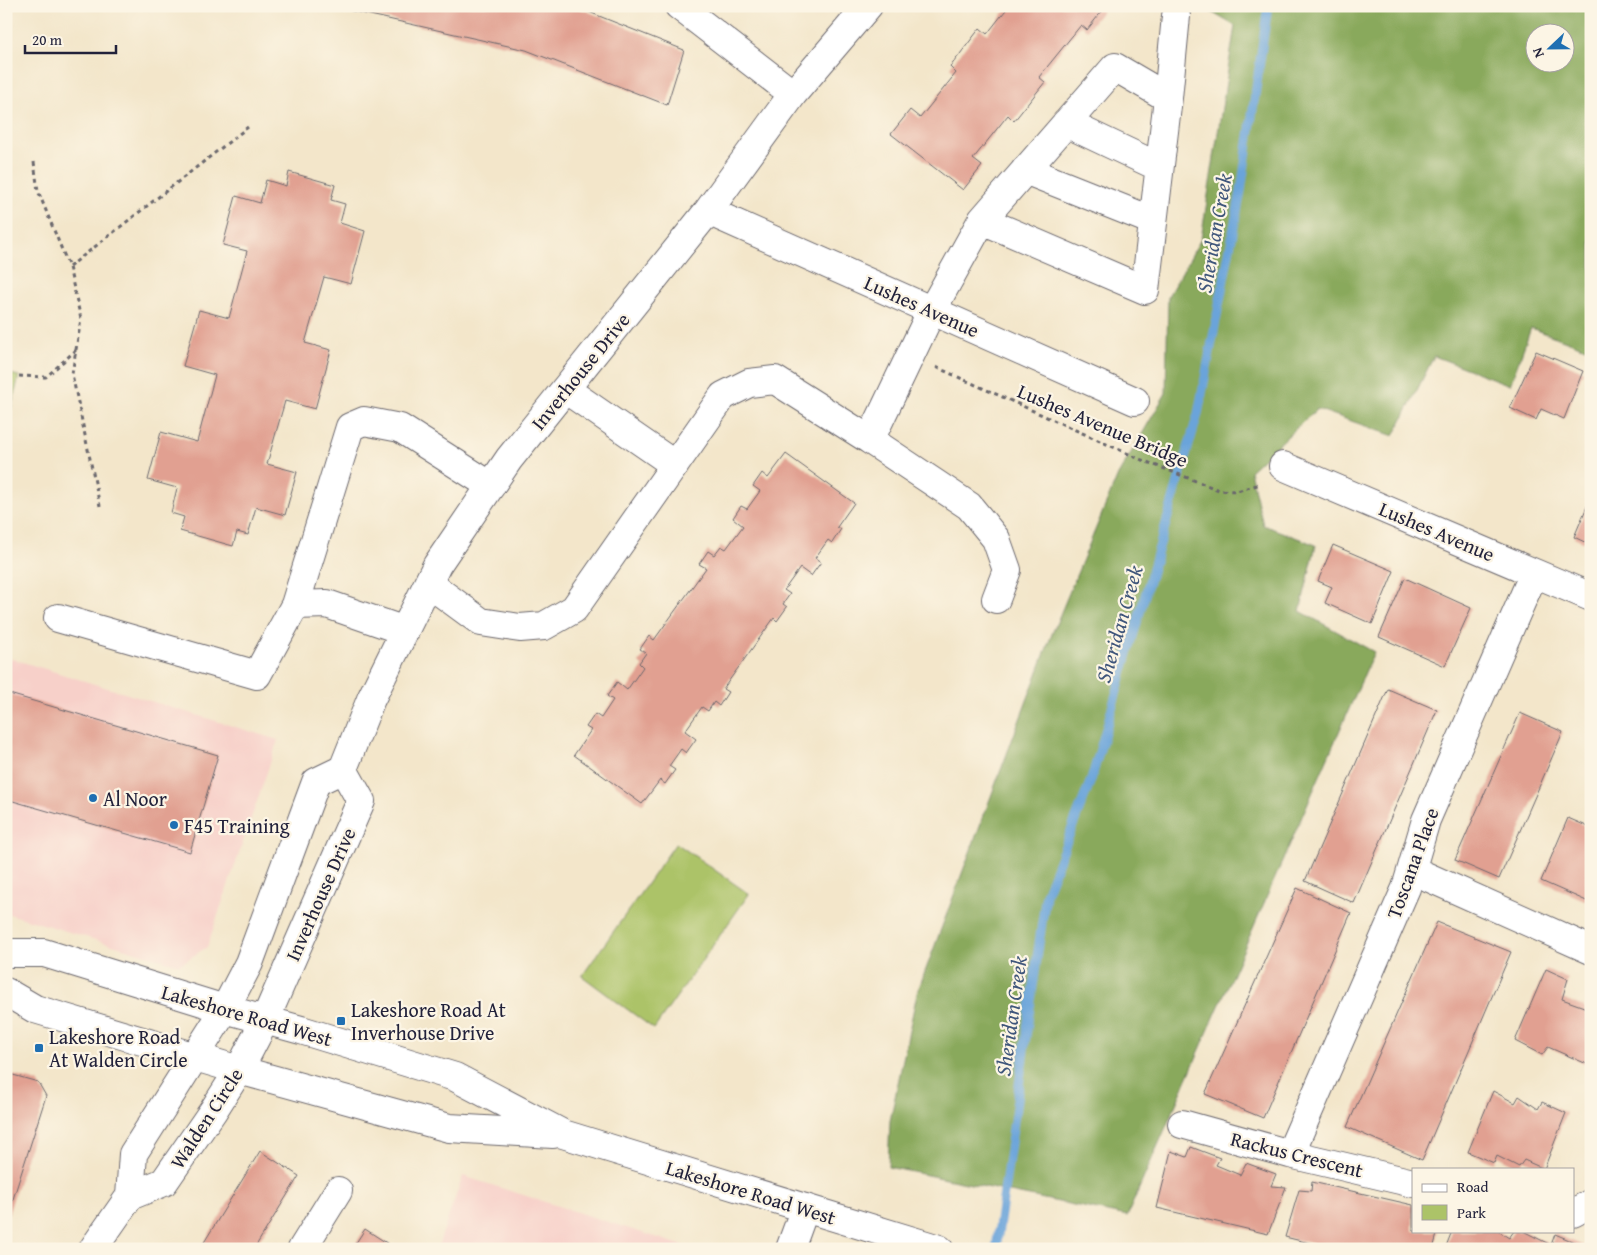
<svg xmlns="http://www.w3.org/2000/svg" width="1597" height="1255" font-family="'Gentium Book Plus',serif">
<rect width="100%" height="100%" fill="#fcf5e5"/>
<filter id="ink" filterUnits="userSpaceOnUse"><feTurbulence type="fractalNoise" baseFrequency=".02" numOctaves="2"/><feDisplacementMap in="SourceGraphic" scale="10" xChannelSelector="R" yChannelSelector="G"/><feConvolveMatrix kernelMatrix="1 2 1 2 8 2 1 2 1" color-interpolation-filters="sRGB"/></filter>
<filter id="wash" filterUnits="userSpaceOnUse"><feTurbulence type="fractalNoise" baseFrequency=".0096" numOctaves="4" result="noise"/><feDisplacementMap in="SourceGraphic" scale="20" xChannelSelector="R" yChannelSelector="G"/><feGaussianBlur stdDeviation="1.12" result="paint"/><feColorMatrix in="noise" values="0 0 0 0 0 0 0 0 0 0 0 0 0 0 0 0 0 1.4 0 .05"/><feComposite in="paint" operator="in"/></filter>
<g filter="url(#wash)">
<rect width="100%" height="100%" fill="#f3e6ca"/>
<path fill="#f7d0c9" d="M6,657L278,740L207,947L179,965L6,913Z
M463,1176L693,1249H437Z"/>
<path fill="#acc368" stroke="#677252" d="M6,373L19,376L6,430Z
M676,843L749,894L654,1029L582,976Z"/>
<path fill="#89a95c" stroke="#56664c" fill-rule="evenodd" d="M1201,6H1591V350L1531,328L1510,385L1434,356L1394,436L1317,409L1250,471L1263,525L1316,545L1300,611L1374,652L1127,1216L888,1167L890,1121L917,993L1052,634L1118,475L1166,393L1168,296L1201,239L1235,26ZM1534,32H1564V62H1534Z"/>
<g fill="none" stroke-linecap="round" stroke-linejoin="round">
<path stroke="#6aa4da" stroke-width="9" d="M996,1249L1046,894L1091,780L1198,414L1241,191L1268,6"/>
</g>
<g id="blocks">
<path fill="#e1a091" d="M330,6H574L684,50L667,105L526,50Z
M1009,6H1106L1087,30L1081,25L1039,77L1045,82L1014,121L1008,115L973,159L982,166L963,190L891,134L910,110L920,118L956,73L950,67L980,28L987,34Z
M289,172L335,185L331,200L345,204L340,223L365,231L351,284L324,277L305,343L331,350L315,409L285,401L267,464L297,472L285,515L256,507L248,535L237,532L233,546L180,531L184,517L171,513L177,488L148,480L161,432L197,442L215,375L183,366L199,310L229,318L247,251L223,245L236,196L260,203L266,180L286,186Z
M1536,351L1583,371L1564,419L1541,409L1536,420L1510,408Z
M786,454L854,503L837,527L841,529L832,543L828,540L815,558L821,562L811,576L800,568L784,590L790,594L783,604L787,607L777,621L774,618L723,689L728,692L719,706L714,702L708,711L702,707L685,731L696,739L686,753L681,749L669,766L675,770L665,784L660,780L642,804L574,755L591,730L586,727L595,714L601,718L613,700L607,696L617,682L627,690L643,667L639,663L646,653L640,649L649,636L654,640L706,568L699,564L708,551L714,555L721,546L726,549L743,526L733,518L741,506L747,509L760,491L753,486L762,473L768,478Z
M1591,497V545L1574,537Z
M1333,545L1394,571L1372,624L1325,603L1332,587L1318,581Z
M1405,578L1471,608L1445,666L1379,637Z
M1388,689L1437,710L1354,903L1305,881Z
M6,693L218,755L190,852L6,799Z
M1520,713L1563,732L1499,879L1455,860Z
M1568,818L1591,828V903L1541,881Z
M1297,888L1351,913L1263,1118L1205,1094Z
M1437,922L1511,952L1422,1160L1347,1127Z
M1546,969L1568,979L1562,999L1584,1007L1591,1019V1055L1587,1064L1548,1047L1542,1055L1515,1041Z
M6,1073L38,1082L46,1096L7,1218Z
M1493,1091L1515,1103L1519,1096L1538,1109L1542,1102L1566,1113L1544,1169L1524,1160L1519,1167L1497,1156L1494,1163L1468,1152Z
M1191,1147L1220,1158L1216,1165L1240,1175L1246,1163L1276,1174L1271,1186L1286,1187L1268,1234L1157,1208L1171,1151L1187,1157Z
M260,1151L299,1176L254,1249H200Z
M1312,1182L1413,1205V1231H1438L1433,1249H1334L1285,1237L1299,1190L1311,1191Z
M365,1229L396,1249H352Z
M1452,1231H1498L1509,1238L1514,1231H1523L1551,1245L1555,1234L1591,1249H1445Z"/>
</g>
</g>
<g filter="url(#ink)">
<use href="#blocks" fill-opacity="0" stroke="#6b676d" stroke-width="1"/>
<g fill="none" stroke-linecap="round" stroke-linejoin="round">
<g stroke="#6b676d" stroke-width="30">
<path id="minor" d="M679,6L793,94
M1168,98L1176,16
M1066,123L1159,167
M1025,170L1153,221
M708,211L1135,401
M565,389L675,465
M870,440L932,310L982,220L1115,67L1168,98L1145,290L982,220
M1283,466L1591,597
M428,583L481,622L520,628L544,626L574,609L723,396L749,383L775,380L870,440L969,506L996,539L1007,570L996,599
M295,605L327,604L405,631
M58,618L257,675L295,605L350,427L364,421L400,428L491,486
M1412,870L1591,950
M1182,1124L1290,1154L1413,1183
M1290,1154L1406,888L1426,820L1534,573
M130,1196L133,1154L225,1009L249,963L316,782L343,769L371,699L437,565L509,459L708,211L793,94L868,6
M1573,1213L1591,1203
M93,1249L130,1196L164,1182L213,1111L239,1070L265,1020L361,801L343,769
M302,1249L338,1191
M790,1249L805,1208"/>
</g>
<g stroke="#6b676d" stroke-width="30">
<path id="major" d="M6,953H44L225,1009L301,1030L455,1077L563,1134L939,1249
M6,992L35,1009L239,1070L449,1128L553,1134"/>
</g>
<path stroke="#6b676d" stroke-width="3" stroke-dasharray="4 4" stroke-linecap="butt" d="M34,162L38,191L69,267L81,319L72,374L100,506
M69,267L248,127
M936,367L1142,460L1219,490L1237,491L1260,484
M19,376L46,377L76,350"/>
<use href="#minor" stroke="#fff" stroke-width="28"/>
<use href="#major" stroke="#fff" stroke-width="28"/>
</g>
</g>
<g fill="#1f6fb2" stroke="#fcf5e5" stroke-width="2">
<circle cx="93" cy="798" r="5"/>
<circle cx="174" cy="825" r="5"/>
<rect x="336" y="1016" width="10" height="10" rx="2.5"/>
<rect x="34" y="1043" width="10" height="10" rx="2.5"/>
</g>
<g text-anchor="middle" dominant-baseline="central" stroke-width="4.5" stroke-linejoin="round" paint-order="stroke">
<g font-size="20" fill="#22223b" stroke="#fcf5e5">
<text transform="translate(922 306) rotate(24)">Lushes Avenue</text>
<text transform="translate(580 371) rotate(-51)">Inverhouse Drive</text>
<text transform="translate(1103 425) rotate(23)">Lushes Avenue Bridge</text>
<text transform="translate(1437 531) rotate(23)">Lushes Avenue</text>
<text transform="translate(1412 863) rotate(-70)">Toscana Place</text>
<text transform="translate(320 894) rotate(-66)">Inverhouse Drive</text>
<text transform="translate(247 1015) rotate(16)">Lakeshore Road West</text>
<text transform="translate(206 1118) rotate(-57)">Walden Circle</text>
<text transform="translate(1297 1154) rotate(14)">Rackus Crescent</text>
<text transform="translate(751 1192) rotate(17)">Lakeshore Road West</text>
</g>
<g font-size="20" fill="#22223b" stroke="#fcf5e5" text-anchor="start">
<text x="103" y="798">Al Noor</text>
<text x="184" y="825">F45 Training</text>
<text x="351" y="1009">Lakeshore Road At<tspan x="351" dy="23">Inverhouse Drive</tspan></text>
<text x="49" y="1036">Lakeshore Road<tspan x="49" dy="23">At Walden Circle</tspan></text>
</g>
<g font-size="21" font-style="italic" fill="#3f567b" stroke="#fcf5e5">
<text transform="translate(1214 233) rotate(-80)">Sheridan Creek</text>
<text transform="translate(1119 624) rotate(-74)">Sheridan Creek</text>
<text transform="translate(1011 1016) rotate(-82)">Sheridan Creek</text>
</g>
</g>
<rect width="1597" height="1255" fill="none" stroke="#fcf5e5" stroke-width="25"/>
<rect x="1412" y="1168" width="162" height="65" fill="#fcf5e5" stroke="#a5a1a1"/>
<rect x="1422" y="1184" width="25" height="8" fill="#ffffff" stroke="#a5a1a1"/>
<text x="1457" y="1192" font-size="15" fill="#22223b">Road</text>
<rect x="1422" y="1205" width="25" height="15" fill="#acc368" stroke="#a5a1a1"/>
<text x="1457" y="1218" font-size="15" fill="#22223b">Park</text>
<g transform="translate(1550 48) rotate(248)"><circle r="24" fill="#fcf5e5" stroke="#a5a1a1"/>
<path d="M0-4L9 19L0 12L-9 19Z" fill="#1f6fb2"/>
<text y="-8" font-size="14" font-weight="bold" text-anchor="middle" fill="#22223b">N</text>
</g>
<path d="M25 45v8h91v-8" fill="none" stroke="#22223b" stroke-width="2.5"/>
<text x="32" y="45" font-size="15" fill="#22223b" stroke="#fcf5e5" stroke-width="4" paint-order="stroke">20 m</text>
</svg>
